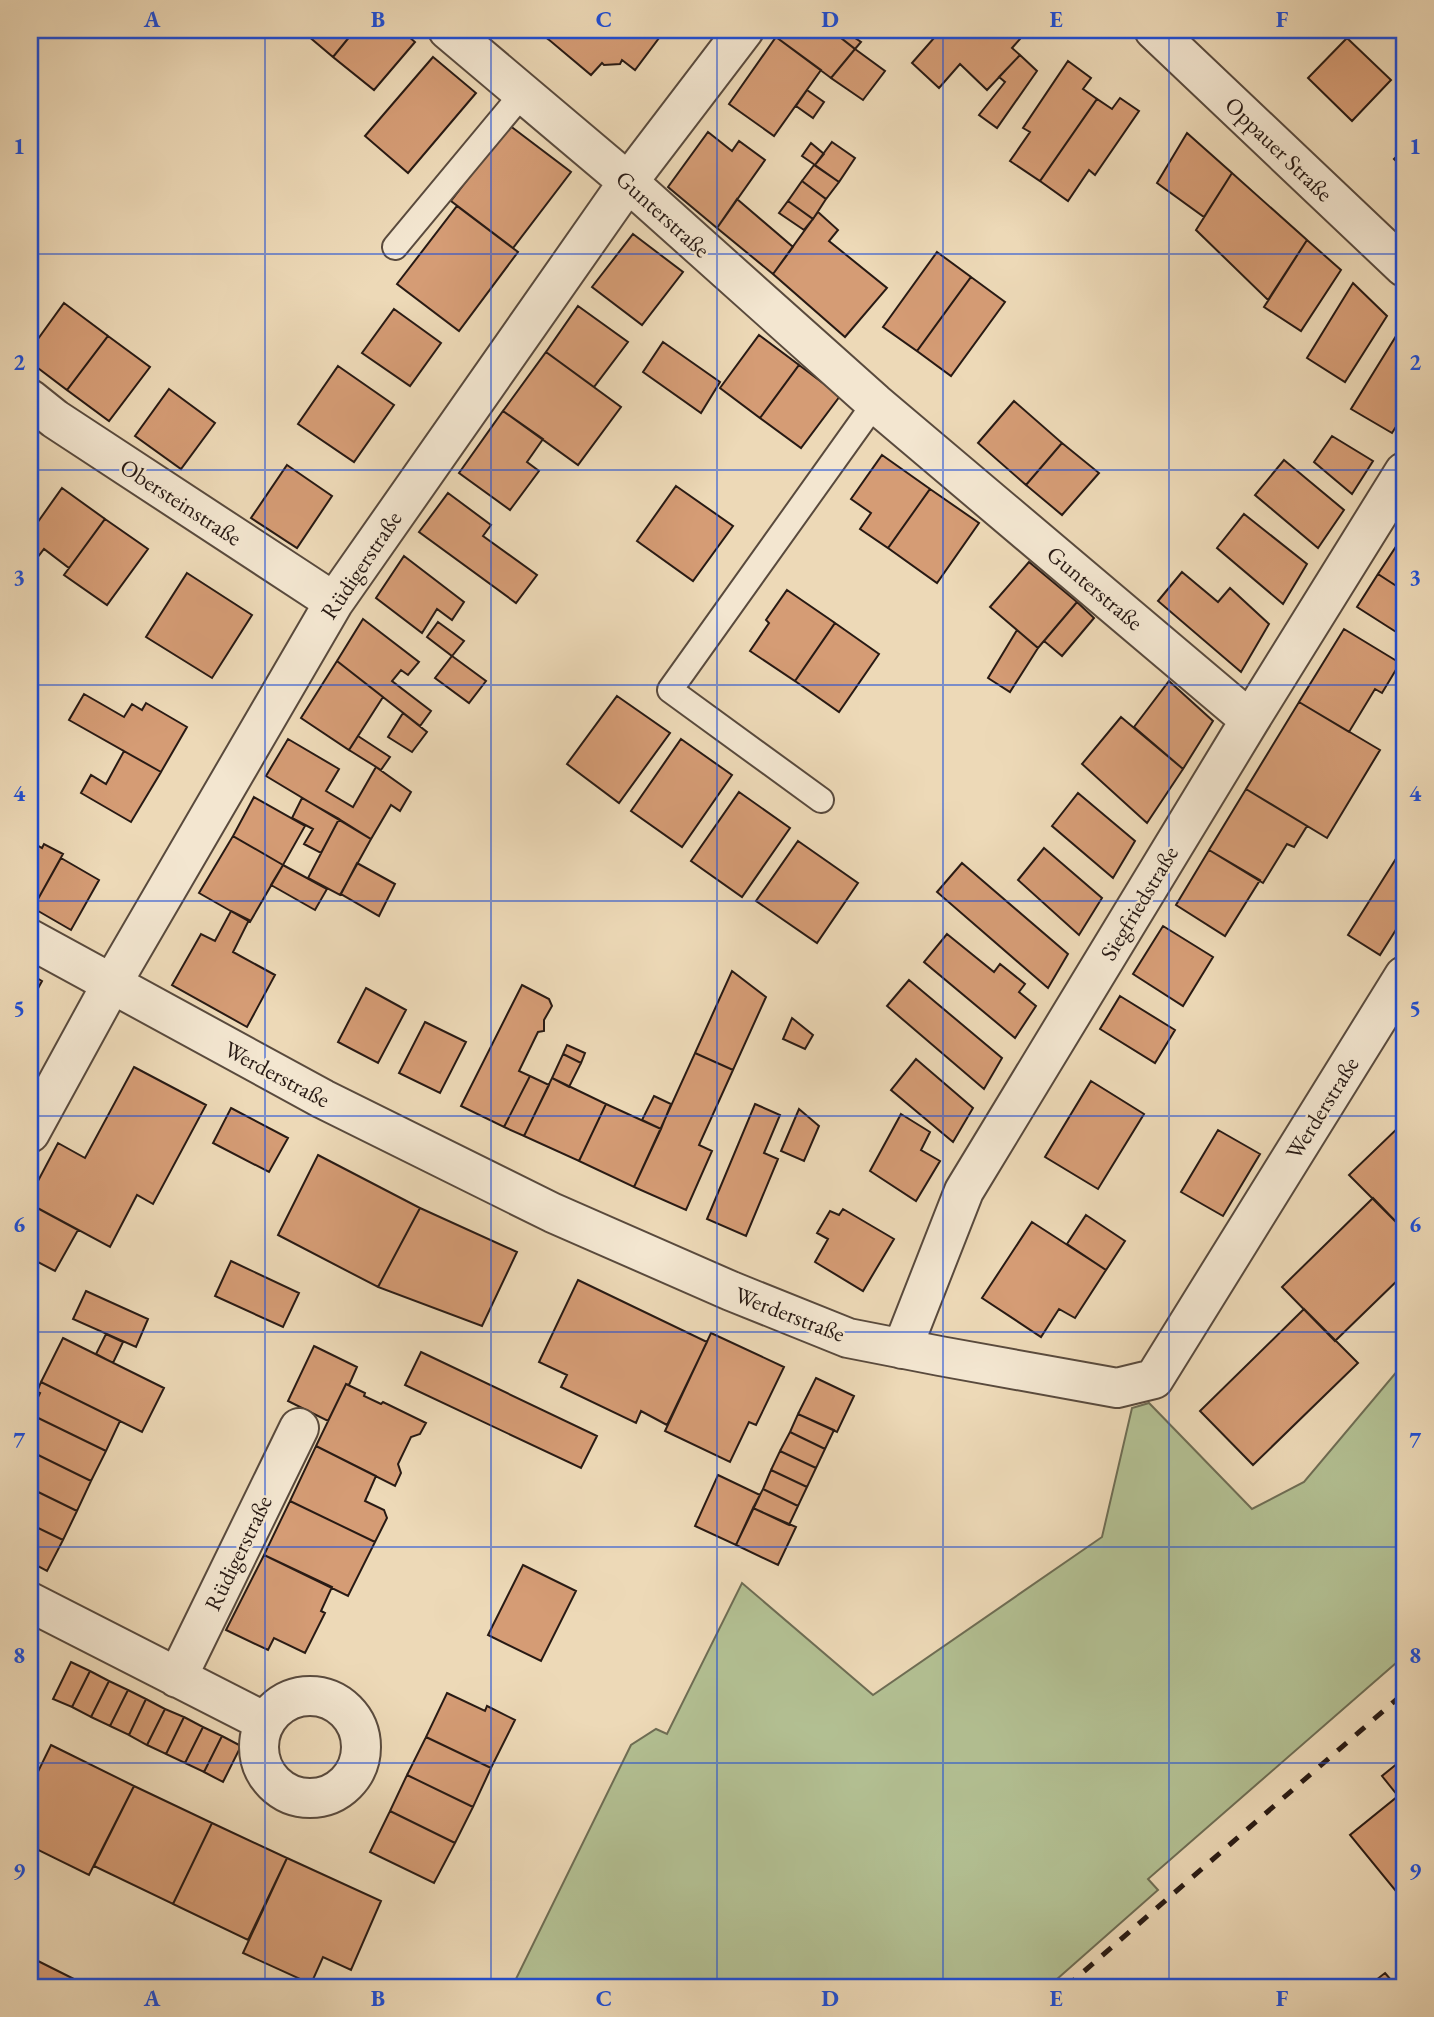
<svg xmlns="http://www.w3.org/2000/svg" width="1434" height="2017" font-family="'EB Garamond',serif">
<rect width="100%" height="100%" fill="#edd9b7"/>
<filter id="stains"><feTurbulence type="fractalNoise" baseFrequency=".00286" numOctaves="4"/><feColorMatrix values="0 0 0 0 .2 0 0 0 0 .09 0 0 0 0 .02 0 0 0 .5 -.17"/></filter>
<radialGradient id="worn" r=".72"><stop offset=".6" stop-color="#630" stop-opacity="0"/><stop offset="1" stop-color="#630" stop-opacity=".3"/></radialGradient>
<path fill="#b3c093" stroke="#6e6d54" stroke-width="2" d="M1404,1363V1656L1148,1879L1158,1890L1048,1987H512L631,1745L656,1729L667,1734L742,1583L873,1695L1102,1537L1132,1408L1149,1403L1252,1509L1304,1482Z"/>
<path fill="#d59c75" stroke="#281a14" stroke-width="2" d="M301,30H355L333,57Z
M355,30H401L415,42L374,90L333,57Z
M537,30H556L548,39Z
M556,30H665L635,70L622,60L620,64L604,65L602,63L591,75L548,39Z
M781,30H839L836,34L855,49L831,78L776,37Z
M839,30H843L861,42L855,49L836,34Z
M941,30H1028L1012,48L1020,55L987,90L960,64L939,88L912,63Z
M776,37L821,70L774,136L729,104Z
M1347,38L1391,80L1352,121L1308,78Z
M855,49L885,71L863,100L831,78Z
M1020,55L1037,71L997,128L979,115L1005,82L999,77Z
M433,57L476,93L408,173L365,136Z
M1068,61L1091,78L1083,89L1097,99L1040,181L1010,161L1030,132L1023,128Z
M807,90L824,102L813,118L796,106Z
M1120,98L1139,111L1095,175L1089,170L1068,201L1040,181L1097,99L1112,109Z
M509,125L571,172L513,248L451,201Z
M708,132L732,151L739,141L765,160L717,228L668,187Z
M1187,133L1232,173L1204,217L1157,183Z
M832,142L855,158L839,182L815,165Z
M811,143L824,154L815,165L802,156Z
M1404,149V169L1394,159Z
M814,165L839,182L826,199L802,181Z
M1232,173L1307,240L1268,300L1196,230Z
M802,181L826,199L813,219L788,201Z
M737,199L793,247L773,274L717,228Z
M788,201L813,219L804,230L779,213Z
M457,206L518,252L459,331L397,284Z
M818,212L838,230L829,241L887,288L845,337L773,274Z
M633,234L683,272L642,325L592,287Z
M1307,240L1341,270L1301,331L1264,307Z
M937,252L971,277L917,351L883,327Z
M971,277L1005,302L951,376L917,351Z
M1353,283L1387,316L1345,382L1307,358Z
M64,303L108,336L67,390L30,362V350Z
M578,306L628,342L594,387L546,352Z
M394,309L441,343L410,386L362,353Z
M1401,328L1404,332V414L1392,433L1351,409Z
M759,335L799,365L760,418L720,388Z
M108,336L150,367L109,421L67,390Z
M663,342L720,382L701,413L643,372Z
M546,352L621,407L578,465L503,411Z
M799,365L840,396L801,448L760,418Z
M338,366L394,405L354,462L298,424Z
M169,389L215,423L181,469L135,436Z
M1014,401L1062,443L1026,485L978,443Z
M503,411L543,439L527,462L539,471L510,510L459,473Z
M1332,436L1373,461L1352,494L1314,462Z
M1062,443L1099,473L1062,515L1026,485Z
M882,455L930,489L888,548L860,529L871,513L851,499Z
M1284,460L1344,510L1318,548L1255,495Z
M287,465L332,496L297,548L251,518Z
M676,486L733,526L693,581L637,541Z
M62,488L105,519L69,568L44,549L37,558L30,552V533Z
M930,489L979,523L937,583L888,548Z
M448,493L491,525L483,536L537,575L516,603L419,532Z
M1244,514L1307,564L1283,604L1217,548Z
M105,519L148,549L107,605L64,575Z
M1401,539L1404,541V591L1378,574Z
M404,556L464,602L452,620L437,609L422,633L376,598Z
M1029,562L1077,602L1038,648L990,607Z
M1182,572L1218,602L1230,588L1269,624L1241,672L1158,601Z
M187,573L252,615L212,678L146,637Z
M1378,574L1404,591V637L1357,607Z
M787,590L835,623L795,681L750,651L769,623L766,620Z
M1077,602L1094,618L1062,656L1044,641Z
M363,619L419,662L408,675L401,670L392,681L431,711L420,726L337,661Z
M438,622L464,641L452,656L427,637Z
M835,623L879,654L839,712L795,681Z
M1344,629L1400,663L1382,693L1375,689L1349,732L1299,702Z
M1017,630L1038,648L1010,692L988,678Z
M452,656L486,681L469,703L435,678Z
M337,661L383,697L349,750L301,718Z
M1169,681L1213,721L1183,769L1134,727Z
M84,694L124,717L132,704L142,710L146,703L187,727L161,772L69,720Z
M617,696L670,733L619,803L567,764Z
M1299,702L1380,750L1327,838L1246,789Z
M403,713L427,732L412,752L388,737Z
M1121,717L1183,769L1147,823L1082,764Z
M358,736L390,757L381,770L349,750Z
M288,739L339,769L326,791L353,807L376,767L411,792L400,811L391,805L371,839L266,776Z
M681,739L732,775L682,847L631,811Z
M124,751L161,772L131,822L81,793L91,775L106,784Z
M1246,789L1307,826L1294,847L1287,844L1263,883L1209,850Z
M739,792L790,828L742,897L691,861Z
M1078,793L1135,841L1113,878L1052,826Z
M254,797L305,826L283,865L233,836Z
M302,798L339,819L321,853L304,844L313,829L292,818Z
M339,819L371,839L340,895L308,878Z
M233,836L283,865L250,922L199,893Z
M30,841L42,848L44,844L63,854L33,908L30,906Z
M798,841L858,883L817,943L756,901Z
M1044,848L1102,898L1079,935L1018,880Z
M1209,850L1260,880L1225,936L1176,905Z
M1397,857L1404,861V917L1380,955L1348,935Z
M61,858L99,880L71,930L33,908Z
M357,863L395,884L379,916L341,894Z
M962,863L1068,954L1048,988L937,892Z
M283,865L327,889L315,910L271,885Z
M231,911L249,920L233,952L275,975L247,1027L172,985L201,934L215,941Z
M1163,926L1213,957L1183,1006L1133,974Z
M947,934L994,972L1000,964L1025,984L1019,992L1036,1006L1015,1038L924,962Z
M732,971L766,997L733,1070L695,1053Z
M30,974L42,981L30,1003Z
M909,980L1002,1058L984,1089L887,1006Z
M522,985L549,999L552,1006L544,1020V1031L538,1032L519,1071L530,1076L504,1127L461,1106Z
M366,988L406,1010L378,1063L338,1042Z
M1120,996L1175,1030L1155,1063L1100,1029Z
M792,1018L813,1035L805,1049L783,1039Z
M425,1022L466,1042L440,1093L399,1073Z
M567,1045L585,1053L581,1063L563,1054Z
M695,1053L733,1070L699,1145L712,1151L686,1210L634,1187Z
M563,1054L581,1063L569,1087L552,1078Z
M916,1059L973,1108L953,1142L891,1090Z
M134,1067L206,1105L153,1204L137,1195L110,1247L30,1204V1196L58,1143L85,1158Z
M530,1076L549,1085L524,1136L504,1127Z
M552,1078L606,1104L579,1161L524,1136Z
M1091,1081L1144,1114L1098,1189L1045,1157Z
M654,1096L671,1104L661,1129L642,1120Z
M606,1104L661,1129L634,1187L579,1161Z
M755,1104L780,1115L764,1153L778,1159L746,1236L707,1219Z
M231,1108L288,1138L269,1172L213,1143Z
M799,1109L819,1126L804,1161L781,1151Z
M901,1114L930,1132L921,1150L940,1161L916,1201L870,1171Z
M1404,1122V1227L1403,1229L1349,1175Z
M1218,1130L1260,1154L1223,1216L1181,1192Z
M318,1155L420,1208L378,1287L278,1235Z
M1373,1198L1404,1230V1274L1335,1341L1282,1287Z
M30,1204L78,1230L55,1271L30,1258Z
M420,1208L517,1252L482,1326L378,1287Z
M843,1209L894,1239L863,1291L815,1262L828,1239L817,1233L830,1211L839,1215Z
M1086,1215L1125,1241L1106,1270L1067,1244Z
M1032,1222L1106,1270L1075,1318L1059,1309L1041,1337L982,1298Z
M231,1261L299,1293L283,1327L215,1296Z
M578,1280L707,1342L667,1425L641,1411L636,1423L561,1387L567,1375L539,1362Z
M86,1291L148,1319L136,1347L73,1319Z
M1304,1309L1358,1363L1253,1465L1200,1411Z
M711,1333L784,1367L756,1425L749,1422L730,1462L665,1431Z
M106,1334L123,1342L113,1363L96,1354Z
M63,1338L164,1388L142,1432L41,1382Z
M314,1346L357,1367L349,1385L346,1384L328,1421L288,1401Z
M421,1352L597,1436L581,1468L405,1385Z
M816,1378L854,1396L837,1432L798,1414Z
M41,1382L120,1421L106,1451L30,1414L40,1393L37,1392Z
M346,1384L365,1393L364,1396L381,1404L383,1402L426,1423L420,1434L411,1437L398,1464L401,1473L395,1486L316,1446Z
M30,1414L106,1451L91,1481L30,1451Z
M798,1414L834,1430L825,1449L790,1432Z
M790,1432L825,1449L816,1468L780,1451Z
M316,1446L376,1476L365,1501L384,1510L387,1518L375,1542L290,1501Z
M30,1451L91,1481L77,1511L30,1488Z
M780,1451L816,1468L807,1487L771,1470Z
M771,1470L807,1487L798,1506L763,1489Z
M718,1475L760,1495L736,1545L695,1526Z
M30,1488L77,1511L63,1540L30,1524Z
M763,1489L798,1506L789,1525L753,1508Z
M290,1501L375,1542L348,1596L264,1555Z
M753,1508L796,1527L778,1565L736,1545Z
M30,1524L63,1540L47,1571L30,1562Z
M264,1555L332,1587L321,1611L325,1613L305,1653L274,1638L268,1650L226,1630Z
M523,1565L576,1591L541,1661L488,1635Z
M71,1662L90,1671L72,1707L53,1699Z
M90,1671L109,1681L91,1717L72,1707Z
M109,1681L128,1690L110,1726L91,1717Z
M128,1690L146,1699L129,1735L110,1726Z
M447,1693L485,1711L487,1706L515,1720L491,1768L426,1737Z
M146,1699L165,1709L147,1745L129,1735Z
M165,1709L184,1717L166,1754L147,1745Z
M184,1717L203,1727L185,1763L166,1754Z
M203,1727L222,1736L204,1772L185,1763Z
M222,1736L241,1746L223,1782L204,1772Z
M426,1737L491,1768L473,1807L407,1775Z
M51,1745L134,1786L89,1875L30,1846V1788Z
M1404,1758V1901L1350,1835L1398,1796L1382,1776Z
M407,1775L473,1807L455,1843L390,1811Z
M134,1786L212,1823L173,1904L94,1866Z
M390,1811L455,1843L434,1883L370,1852Z
M212,1823L287,1858L248,1940L173,1904Z
M287,1858L381,1901L351,1970L323,1957L311,1984L243,1953Z
M30,1957L78,1981L75,1987H30Z
M1385,1973L1397,1987H1367Z"/>
<g fill="none" stroke-linecap="round" stroke-linejoin="round">
<g stroke="#594a3d" stroke-width="28">
<path id="service" d="M395,247L523,93
M821,800L670,690L875,403"/>
</g>
<g stroke="#594a3d" stroke-width="42">
<path id="minor" d="M448,30L628,182L875,403L1250,720
M1154,30L1404,267
M30,399L55,419L334,602
M30,939L323,1099L553,1213L731,1291L848,1338L940,1356L1117,1388L1154,1379L1404,976
M30,1133L111,985L334,602L628,182L744,30
M902,1349L964,1191L1250,720L1404,472
M30,1602L265,1722
M177,1678L299,1428
M259 1747a51 51 0 1 1 102 0a51 51 0 1 1-102 0Z"/>
</g>
<use href="#service" stroke="#f3e6d0" stroke-width="24"/>
<use href="#minor" stroke="#f3e6d0" stroke-width="38"/>
<path stroke="#281a14" stroke-width="5" stroke-dasharray="12 12" stroke-linecap="butt" d="M1066,1987L1404,1693"/>
</g>
<path fill="none" stroke="#1d4ed8" stroke-width="2" stroke-opacity="0.55" d="M265,30V1987M491,30V1987M717,30V1987M943,30V1987M1169,30V1987M30,254H1404M30,470H1404M30,685H1404M30,901H1404M30,1116H1404M30,1332H1404M30,1547H1404M30,1763H1404"/>
<g text-anchor="middle" dominant-baseline="central" stroke-width="5" stroke-linejoin="round" paint-order="stroke">
<g font-size="23" fill="#281a14" stroke="#f3e6d0">
<text transform="translate(1279 149) rotate(44)">Oppauer Straße</text>
<text transform="translate(663 214) rotate(42)">Gunterstraße</text>
<text transform="translate(181 502) rotate(33)">Obersteinstraße</text>
<text transform="translate(361 565) rotate(-56)">Rüdigerstraße</text>
<text transform="translate(1095 588) rotate(40)">Gunterstraße</text>
<text transform="translate(1139 903) rotate(-59)">Siegfriedstraße</text>
<text transform="translate(277 1074) rotate(28)">Werderstraße</text>
<text transform="translate(1322 1108) rotate(-58)">Werderstraße</text>
<text transform="translate(790 1314) rotate(21)">Werderstraße</text>
<text transform="translate(238 1553) rotate(-64)">Rüdigerstraße</text>
</g>
</g>
<rect width="1434" height="2017" fill="none" stroke="#edd9b7" stroke-width="77"/>
<rect x="38" y="38" width="1358" height="1941" fill="none" stroke="#1d4ed8" stroke-width="2.5"/>
<g font-size="23" text-anchor="middle" font-weight="bold" fill="#1d4ed8">
<text x="152" y="27">A</text>
<text x="378" y="27">B</text>
<text x="604" y="27">C</text>
<text x="830" y="27">D</text>
<text x="1056" y="27">E</text>
<text x="1282" y="27">F</text>
<text x="19" y="154">1</text>
<text x="1415" y="154">1</text>
<text x="19" y="370">2</text>
<text x="1415" y="370">2</text>
<text x="19" y="585">3</text>
<text x="1415" y="585">3</text>
<text x="19" y="801">4</text>
<text x="1415" y="801">4</text>
<text x="19" y="1016">5</text>
<text x="1415" y="1016">5</text>
<text x="19" y="1232">6</text>
<text x="1415" y="1232">6</text>
<text x="19" y="1448">7</text>
<text x="1415" y="1448">7</text>
<text x="19" y="1663">8</text>
<text x="1415" y="1663">8</text>
<text x="19" y="1879">9</text>
<text x="1415" y="1879">9</text>
<text x="152" y="2006">A</text>
<text x="378" y="2006">B</text>
<text x="604" y="2006">C</text>
<text x="830" y="2006">D</text>
<text x="1056" y="2006">E</text>
<text x="1282" y="2006">F</text>
</g>
<rect width="100%" height="100%" filter="url(#stains)"/>
<rect width="100%" height="100%" fill="url(#worn)"/>
</svg>
